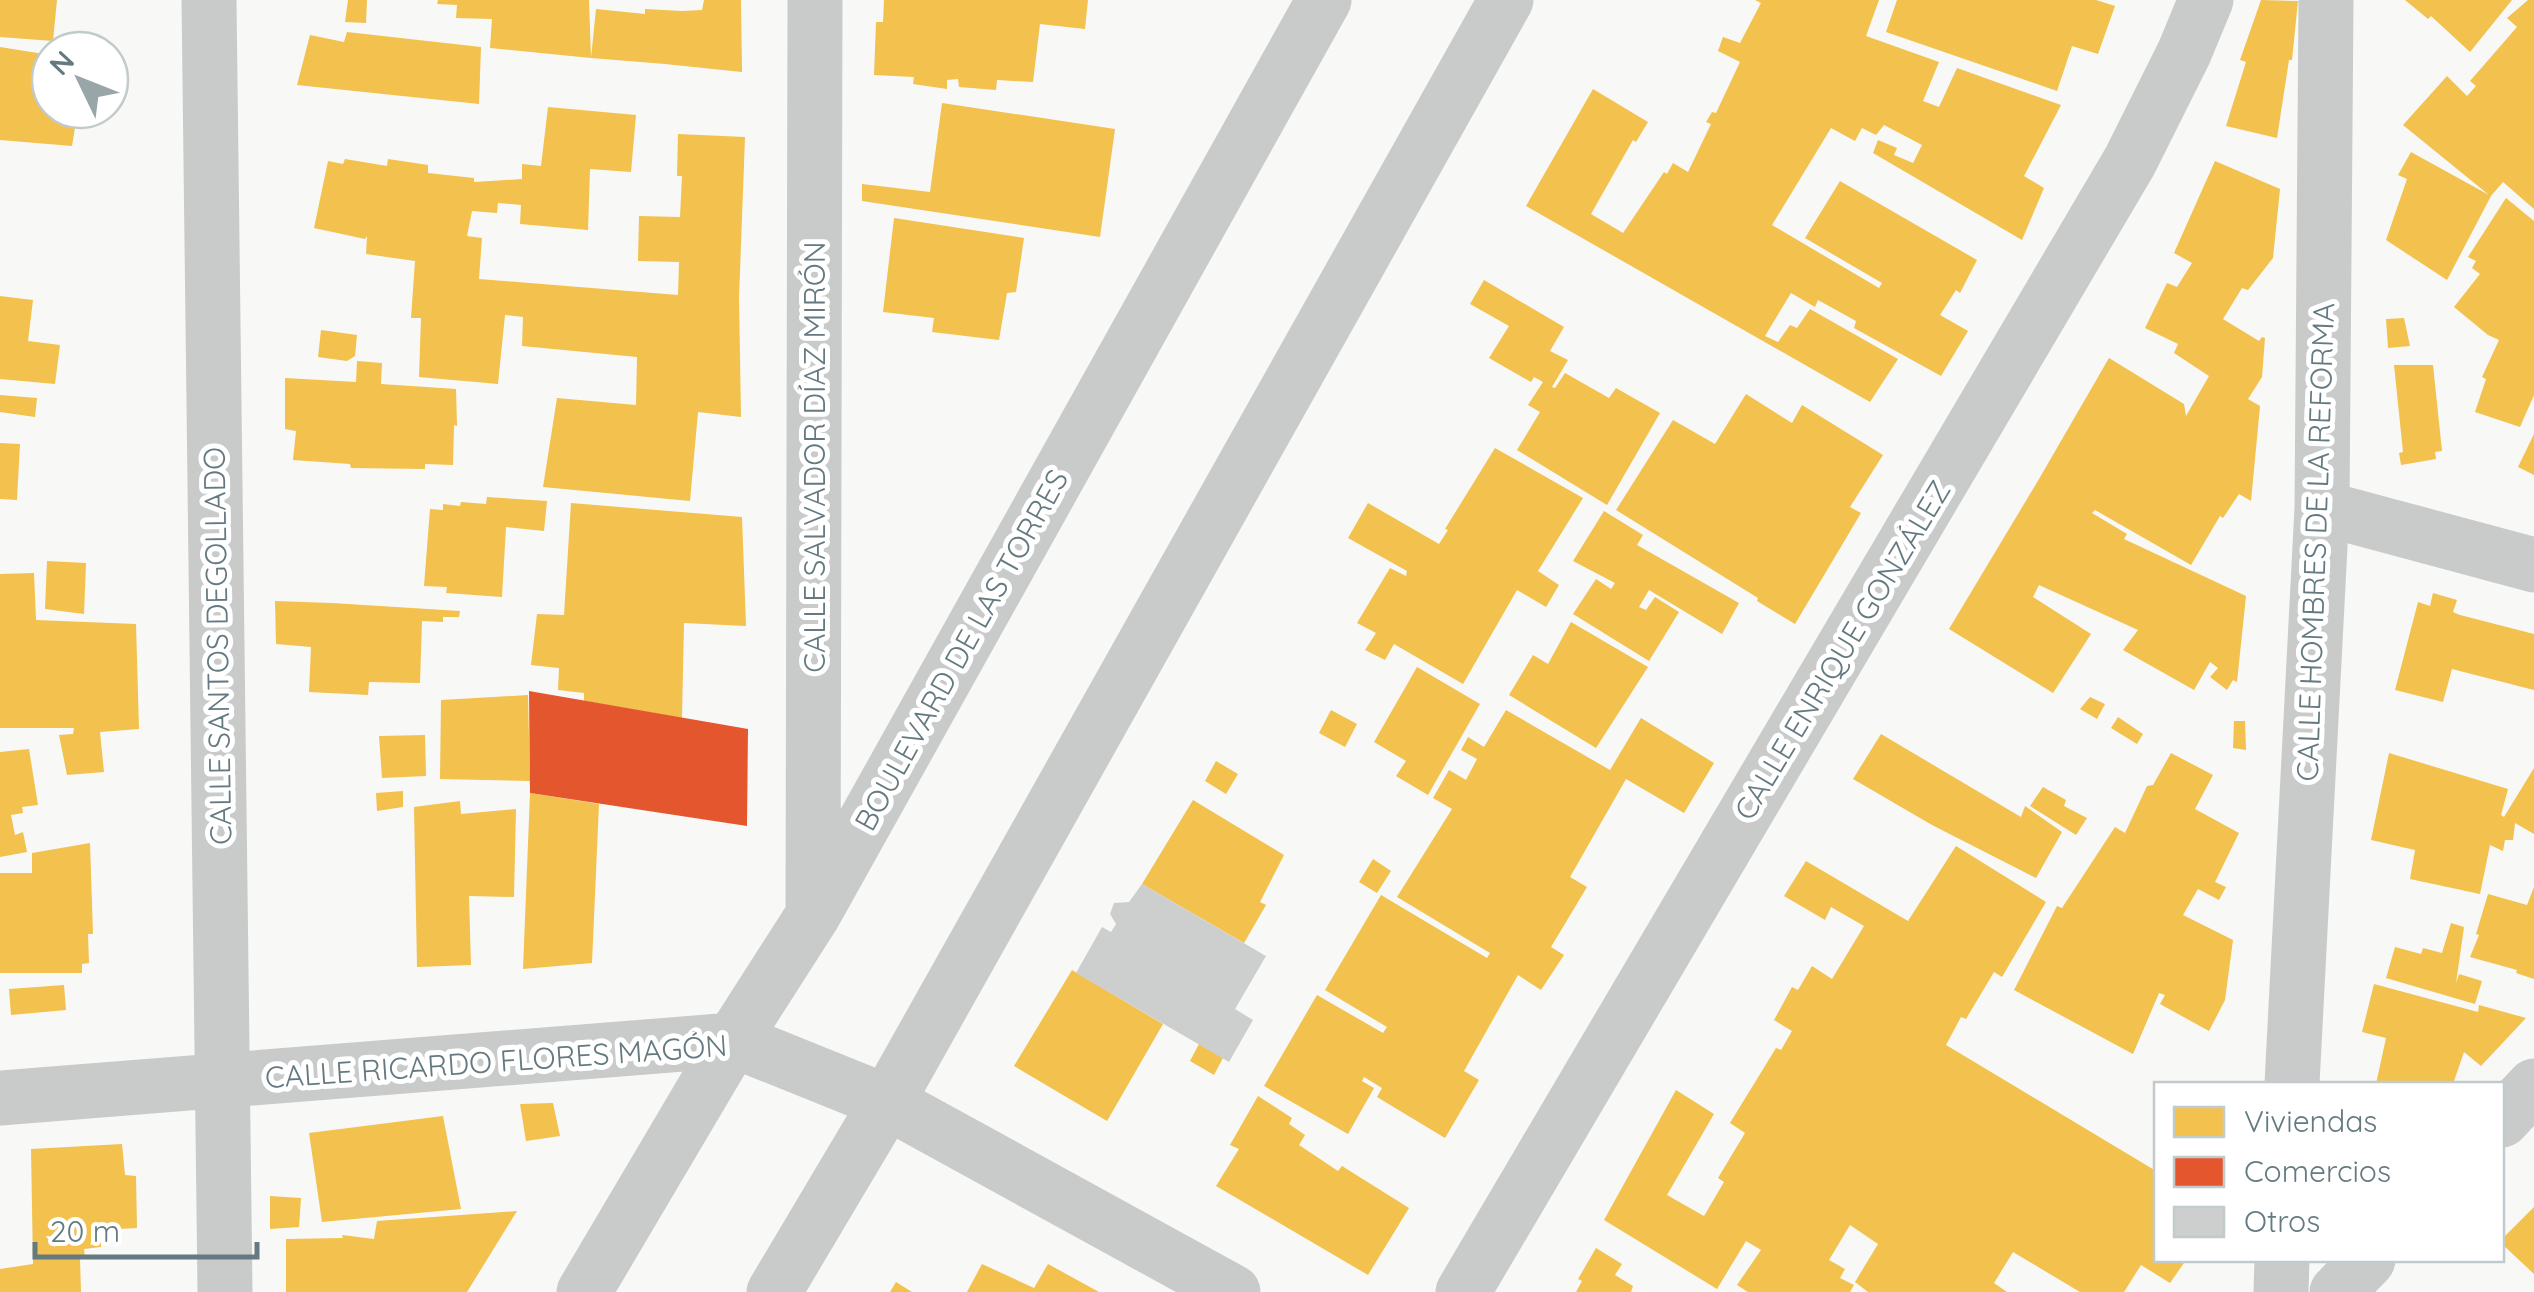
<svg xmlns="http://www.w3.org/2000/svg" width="2534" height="1292" font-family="Quicksand,sans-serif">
<rect width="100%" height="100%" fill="#f8f8f7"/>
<path fill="#f2c14e" d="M0,0H57L53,41L0,37Z
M348,0H367L366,23L345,22Z
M438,0H589L591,58L596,9L645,14V9L682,11L702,10L704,0H741L742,72L665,64L591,58L490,48L492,19L456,18L457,5L437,4Z
M884,0H1088L1085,29L1040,24L1033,82L997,80L996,90L959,87L958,79L947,80V89L913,84L914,77L874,75L876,22H883Z
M1755,0H1879L1866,36L1939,62L1923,101L1939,107L1957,68L2061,105L2024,176L2044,188L2022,240L1873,153L1878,140L1897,148L1894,155L1913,163L1922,145L1884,125L1876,135L1862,128L1855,141L1831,128L1772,225L1879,288L1882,283L1805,238L1840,181L1977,260L1960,293L1956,290L1940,315L1968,331L1941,376L1854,328L1856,321L1818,300L1815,307L1791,293L1765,336L1778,342L1790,325L1797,328L1810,309L1898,359L1870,402L1526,206L1593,89L1648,122L1636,142L1633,140L1591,214L1623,233L1664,172L1667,174L1673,163L1688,172L1711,124L1706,122L1712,112L1716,113L1740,62L1718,51L1723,37L1740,43L1761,3Z
M1897,0H2096L2115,6L2098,54L2072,46L2057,91L1886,32Z
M2261,0L2298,1L2292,60H2289L2277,138L2226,126L2246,62L2240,60Z
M2405,0H2512L2470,52L2431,16L2428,19Z
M2528,0H2534V209L2503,182L2491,196L2447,280L2386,240L2407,179L2398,175L2411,152L2489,195L2403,125L2447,76L2467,96L2476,86L2470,81L2517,27L2507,18Z
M347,32L481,47L479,104L297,85L310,35L344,42Z
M0,47L50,55V110H78L72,146L0,140Z
M942,103L1115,129L1100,237L862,201V184L930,192Z
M548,107L636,115L631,172L590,169L588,230L520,224L521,205L498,203L497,213L472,211L467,236L482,238L479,279L678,295L679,262L638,261L639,216L680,217L682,176H677L678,134L745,137L739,298L741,417L698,412L690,501L543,487L557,398L636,405L637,357L522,346L523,317L505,315L498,384L419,377L421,318H411L415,261L366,254L367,236L365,239L314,228L328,161L343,164L345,159L387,166L388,159L428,165V173L474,178V182L522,179V164L541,166Z
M2215,161L2280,189L2273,258L2248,290L2242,288L2223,319L2259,341L2262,337L2265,338L2262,377L2248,399L2260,406L2251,501L2239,494L2223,518L2220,516L2191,565L2095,510L2092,513L2127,534L2124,539L2246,596L2237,682L2233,680L2227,690L2210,677L2218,668L2210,662L2194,690L2123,650L2138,630L2039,585L2033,597L2091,634L2053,693L1949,629L2039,479L2109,358L2184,404L2186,416L2209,376L2174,353L2178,344L2145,328L2167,283L2177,287L2192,263L2174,253Z
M2506,198L2534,221V395L2520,427L2475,412L2486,379L2482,377L2499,340L2488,335L2454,307L2480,274L2472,268L2476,261L2468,257Z
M894,218L1024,238L1016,292L1007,293L999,340L932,332L934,318L883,312Z
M1484,280L1564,327L1550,351L1568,360L1552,387L1555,388L1565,373L1609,398L1616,388L1660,413L1607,505L1517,450L1540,412L1528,405L1543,382L1534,377L1531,382L1489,358L1509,326L1470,304Z
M0,296L33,300L28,341L60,345L55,384L0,379Z
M2404,318L2410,346L2388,348L2386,319Z
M321,330L357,335L355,356L347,361L318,357Z
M357,361L382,363L381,384L456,389L457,426L454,425L453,465L425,464V469L351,468L350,464L293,460L296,431L285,429V378L356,382Z
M2394,365H2433L2442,451L2435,452L2436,459L2401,465L2399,453L2403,452Z
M1746,394L1792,423L1802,405L1883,455L1850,507L1861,513L1795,624L1757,601L1758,598L1616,510L1673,420L1715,444Z
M0,395L37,398L35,417L0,412Z
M2534,434V475L2518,467Z
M0,443L20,444L17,500L0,499Z
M1495,448L1583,498L1538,571L1559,585L1546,607L1517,590L1463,684L1394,644L1385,660L1365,650L1376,633L1357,623L1390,568L1406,576L1407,571L1348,538L1368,503L1439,544L1448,530L1445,529Z
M487,497L547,501L544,531L506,527L502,597L446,593L447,587L424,586L430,509L443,510V504L460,506L461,502L486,504Z
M571,503L742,517L746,626L684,623L682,718L584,701V693L558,690L559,668L531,665L537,614L564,615Z
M1604,511L1643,535L1637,545L1739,603L1722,634L1649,590L1639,607L1646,610L1655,597L1679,612L1649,661L1573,614L1596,579L1611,589L1615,583L1573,561Z
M47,561L86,563L84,614L45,609Z
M34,573L36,620L136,624L139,729L100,732L104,772L67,775L59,735L73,734L74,728H0V574Z
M2433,593L2457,600L2453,612L2460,615L2534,634V690L2452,669L2443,702L2395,690L2418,602L2430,606Z
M275,601L332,603L460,611L459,617H443V622L422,621L420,683L369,682L368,695L309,692L311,647L276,644Z
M1571,622L1648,667L1596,748L1509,695L1533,655L1548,664Z
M1417,667L1480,704L1428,795L1396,776L1406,761L1374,742Z
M528,695L530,781L440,779L441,700Z
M2090,697L2105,704L2097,719L2080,709Z
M1331,710L1357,724L1345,747L1319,733Z
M1506,710L1610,770L1641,718L1714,763L1684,813L1626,779L1570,877L1587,887L1551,947L1564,955L1541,990L1518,975L1464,1071L1479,1080L1445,1138L1377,1097L1382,1088L1364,1077L1362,1081L1374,1088L1348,1134L1264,1086L1317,995L1383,1033L1387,1027L1325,990L1381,895L1487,958L1490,953L1397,897L1452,809L1433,798L1449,770L1466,780L1477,759L1461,750L1468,737L1484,747Z
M2118,717L2143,734L2137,744L2111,728Z
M2234,721H2245L2246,750L2233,748Z
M1881,734L2021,817L2025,806L2062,832L2036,878L1932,825L1853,779Z
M425,735L426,776L382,778L379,736Z
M29,749L38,805L22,807L23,813L11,815L15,835L23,832L27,852L0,857V752Z
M2171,753L2213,775L2195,809L2239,833L2215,882L2226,887L2219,900L2198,889L2183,915L2233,940L2225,1000L2209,1031L2160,1004L2165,995L2159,993L2133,1054L2014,990L2057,906L2062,908L2115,827L2125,833L2147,786L2153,785Z
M2389,753L2508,789L2501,815L2504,817L2534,768V834L2515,823L2513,840H2505L2503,851L2490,845L2480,894L2410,879L2415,850L2371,840Z
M1216,761L1238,774L1226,794L1205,781Z
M2043,787L2066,800L2064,806L2087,818L2076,835L2030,806Z
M403,791V807L377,811L376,793Z
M530,793L599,804L592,963L523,969Z
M1193,800L1284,855L1260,902L1266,905L1244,943L1142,884Z
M460,801L461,814L516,809L514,897L469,896L471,965L417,967L414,807Z
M90,843L93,934H88L89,963L82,964V973H0V873H32V853Z
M1956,846L2046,902L2002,977L1994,972L1966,1019L1961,1017L1946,1045L2156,1171V1260H2186L2170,1283L2141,1265L2124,1292H2080L2013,1252L1994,1283L2007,1292H1868L1855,1282L1878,1244L1850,1225L1829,1260L1845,1269L1840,1278L1854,1285L1850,1292H1748L1737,1285L1761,1250L1746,1241L1717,1289L1604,1220L1676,1090L1714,1114L1667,1195L1704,1216L1724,1182L1718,1178L1745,1133L1730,1123L1776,1048L1781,1050L1792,1031L1774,1020L1792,987L1798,990L1812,966L1832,979L1864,926L1831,907L1825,920L1784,896L1806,861L1908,921Z
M1373,859L1391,871L1377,893L1359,882Z
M2534,887V979L2516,973L2517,970L2470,957L2479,935L2476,934L2488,894L2527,905Z
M2451,923L2464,927L2456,983L2459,974L2482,981L2475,1004L2386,978L2395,947L2421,954L2423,948L2442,953Z
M1072,970L1163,1024L1107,1121L1014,1066Z
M2374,984L2478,1012L2479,1005L2526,1018L2481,1066L2464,1052L2453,1084H2376L2386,1038L2362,1032Z
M64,985L66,1010L11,1015L9,989Z
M1199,1044L1223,1058L1214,1075L1190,1061Z
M1258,1096L1292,1118L1289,1124L1305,1135L1299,1145L1338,1171L1342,1166L1409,1208L1368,1275L1216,1186L1239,1149L1230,1145Z
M553,1103L560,1136L526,1141L520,1104Z
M443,1116L461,1209L322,1222L309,1133Z
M122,1144L125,1175L136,1176L137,1228L101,1230V1247L84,1249L85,1258L80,1259L81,1292H0V1269L33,1264L31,1149Z
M270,1196L301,1198L299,1227L270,1229Z
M2534,1207V1274L2502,1244V1239Z
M517,1211L467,1292H286V1239L343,1238L342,1235L374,1239L377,1221Z
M1596,1248L1622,1264L1615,1275L1633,1286L1631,1292H1576L1582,1281L1578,1279Z
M982,1264L1034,1288L1048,1264L1099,1292H967Z
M896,1282L912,1292H890Z"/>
<path fill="#e4572e" d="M529,691L748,729L747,826L530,793Z"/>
<path fill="#cdcfcf" d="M1142,884L1266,956L1235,1009L1253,1020L1229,1062L1076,973L1102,927L1111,932L1116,924L1110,914L1114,903L1129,902Z"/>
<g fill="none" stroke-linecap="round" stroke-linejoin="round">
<path stroke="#c9cbcb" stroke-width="55" d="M209,0L225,1292
M2322,508L2534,565
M813,912L815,0
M2292,1084L2322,508L2326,0
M0,1098L733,1040L887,1102L1233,1292
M2502,1120L2534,1086
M584,1292L733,1040L813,915L1324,0
M774,1292L887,1102L1506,0
M1463,1292L2130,161L2184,53L2206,0
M2281,1292L2282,1260
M2337,1292L2368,1260"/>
</g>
<g text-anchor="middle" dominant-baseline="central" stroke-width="10" stroke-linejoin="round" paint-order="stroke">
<g font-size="30" fill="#657a80" stroke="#fff">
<text transform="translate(814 457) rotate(-90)">CALLE SALVADOR DÍAZ MIRÓN</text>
<text transform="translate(2315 542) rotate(-88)">CALLE HOMBRES DE LA REFORMA</text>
<text transform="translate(217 646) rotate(-91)">CALLE SANTOS DEGOLLADO</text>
<text transform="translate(961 650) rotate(-61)">BOULEVARD DE LAS TORRES</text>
<text transform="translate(1842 650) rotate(-59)">CALLE ENRIQUE GONZÁLEZ</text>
<text transform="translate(496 1061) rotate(-4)">CALLE RICARDO FLORES MAGÓN</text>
</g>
</g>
<rect x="2154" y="1082" width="350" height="180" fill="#ffffff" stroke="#c1cacc" stroke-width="2.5"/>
<rect x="2174" y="1107" width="50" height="30" fill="#f2c14e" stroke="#c1cacc" stroke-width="2.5"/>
<text x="2244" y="1132" font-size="30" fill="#657a80">Viviendas</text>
<rect x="2174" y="1157" width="50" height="30" fill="#e4572e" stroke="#c1cacc" stroke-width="2.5"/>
<text x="2244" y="1182" font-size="30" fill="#657a80">Comercios</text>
<rect x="2174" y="1207" width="50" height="30" fill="#cdcfcf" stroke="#c1cacc" stroke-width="2.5"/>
<text x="2244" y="1232" font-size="30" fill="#657a80">Otros</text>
<g transform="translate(80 80) rotate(313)"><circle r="48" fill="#ffffff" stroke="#c1cacc" stroke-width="2.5"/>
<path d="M0-8L18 38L0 25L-18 38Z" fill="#98a6aa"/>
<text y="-15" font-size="28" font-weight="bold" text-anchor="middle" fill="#657a80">N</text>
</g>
<path d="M35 1242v15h222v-15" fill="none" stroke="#657a80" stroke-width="5"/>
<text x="50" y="1242" font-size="30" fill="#657a80" stroke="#ffffff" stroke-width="8" paint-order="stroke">20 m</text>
</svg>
